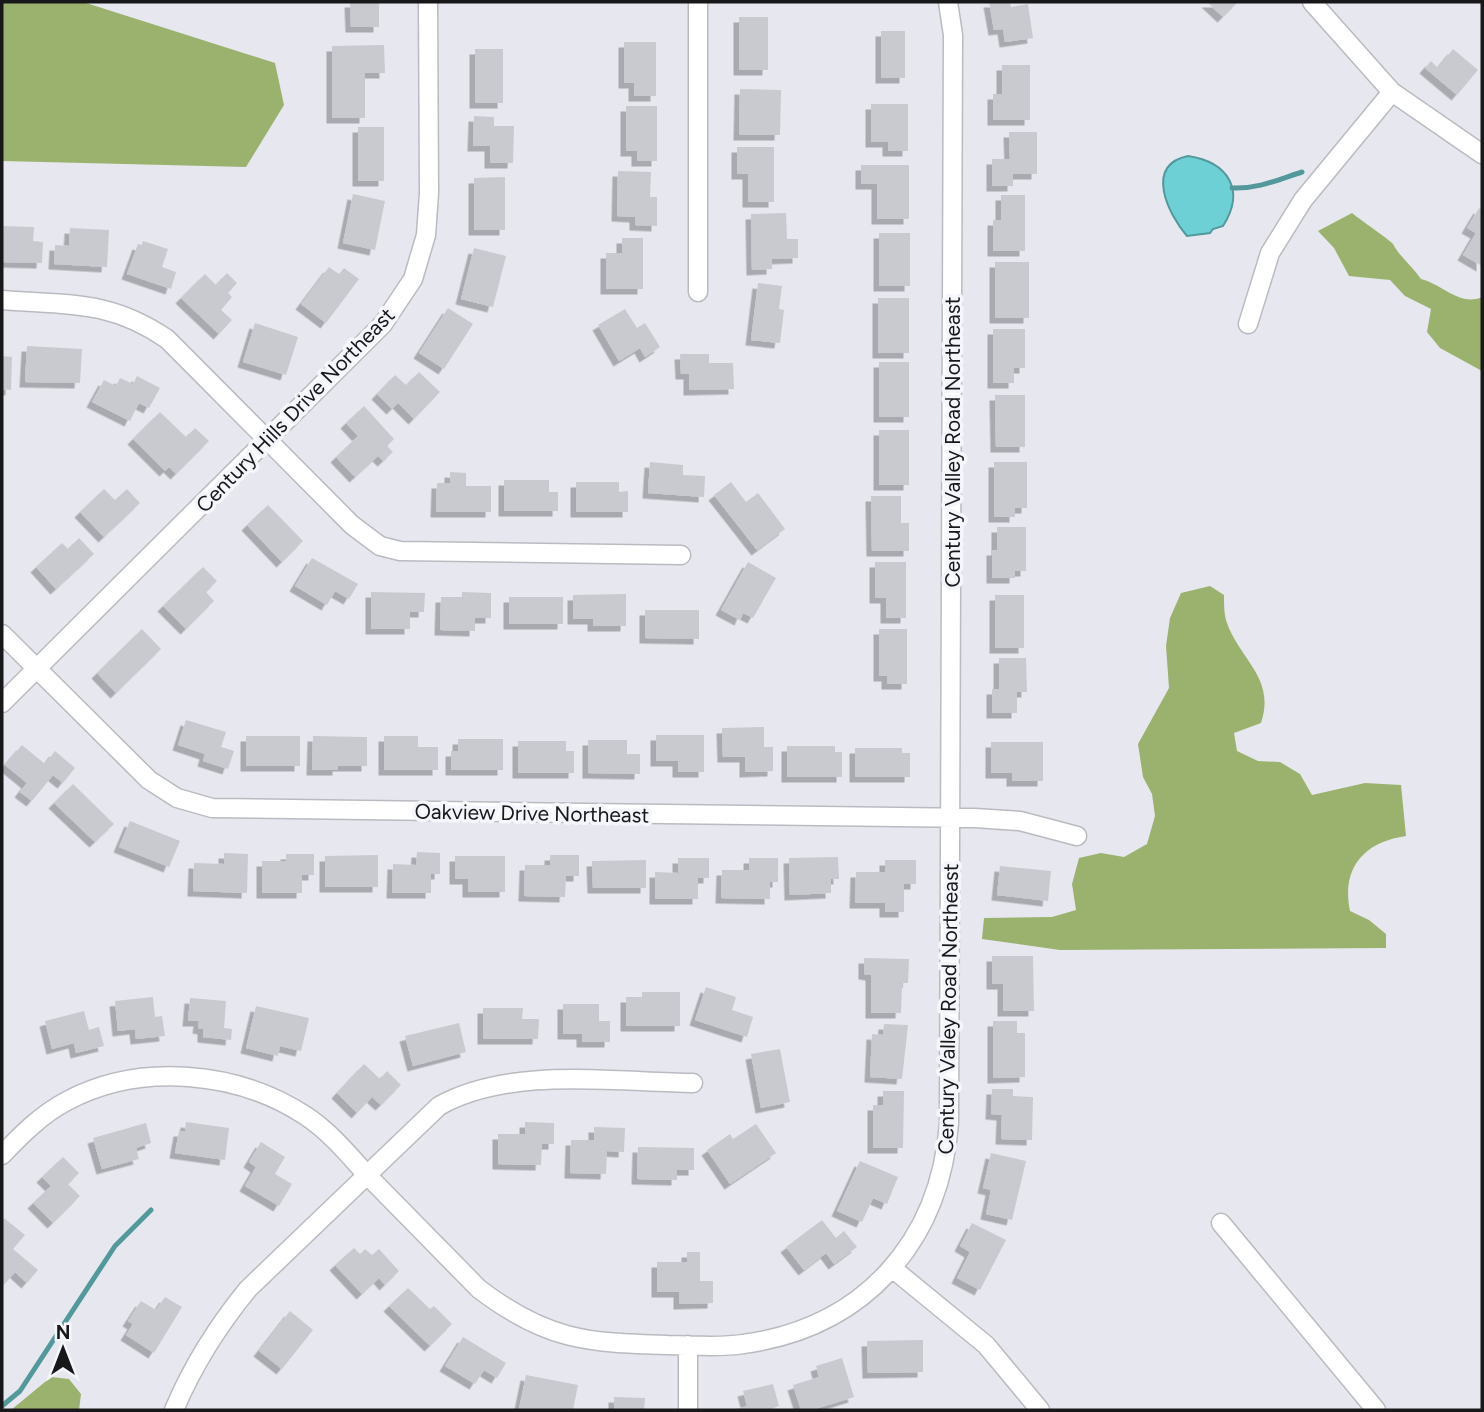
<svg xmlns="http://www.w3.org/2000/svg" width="1484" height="1412" font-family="Figtree,sans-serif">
<defs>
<filter id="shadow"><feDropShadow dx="-5.5" dy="5.5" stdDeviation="0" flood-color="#0004"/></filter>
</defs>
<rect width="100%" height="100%" fill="#e7e8ef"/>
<path fill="#9bb26f" d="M2,2H83L275,63L284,105L246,167L2,161Z
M1352,213C1359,219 1390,240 1393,244C1400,257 1412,266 1421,279C1442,284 1460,307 1482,297V371L1440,348L1427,332L1431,309L1405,296L1390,280L1349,276L1334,248L1318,231Z
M1210,586L1224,595C1224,604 1224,615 1227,623C1240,660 1276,678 1261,723L1234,733L1237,751L1258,761L1280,762L1300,774L1312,795L1365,783L1401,785L1406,836C1364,842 1341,868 1350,911L1369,920L1386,934V948L1060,950L982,939L984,918L1052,917L1076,910L1072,884L1079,858L1101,853L1124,857L1147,844L1155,816L1152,794L1143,777L1138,744L1169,688L1166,646L1170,618L1181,593Z
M51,1377L69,1379L81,1394L79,1410H11Z"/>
<path fill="#6cd0d4" stroke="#53999c" stroke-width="2" d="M1188,156C1228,162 1246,190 1223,226L1213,229L1210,233L1187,236C1168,214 1144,165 1188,156Z"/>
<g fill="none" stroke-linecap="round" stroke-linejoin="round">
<path stroke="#53999c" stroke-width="5" d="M1232,188C1258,189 1277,180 1302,172
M2,1406L20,1391L115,1246L151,1210"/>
</g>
<path fill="#c8cad0" filter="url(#shadow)" d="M350,2H379V27H351Z
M989,2H1010L1011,7L1028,4L1033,38L1005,42L1003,29L994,30Z
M1207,2H1238L1223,17Z
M739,17H768V70H739Z
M881,31H905V78H881Z
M624,42H656V96H634V83H624Z
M384,45L385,73H365V118H332V46Z
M475,49H503V103H475Z
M1453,49L1478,70L1457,95L1425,68L1431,61L1438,68Z
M1002,65H1030V120H993V94H1002Z
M740,89L781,90L780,135H739Z
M871,104H908V151H888V142H871Z
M626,106H657V161H637V151H626Z
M474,116L494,117V126H514L513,163H490V146H473Z
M358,127H384V181H358Z
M1009,132H1037V174H1013V186H992V159H1010Z
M737,147H774V202H748V174H737Z
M861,165H909V219H877V184H861Z
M618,171L651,172L650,197H657V226L635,225V217L617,216Z
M505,177V230H474V178Z
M353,194L385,201L375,250L343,243Z
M1001,195H1025V251H993V220H1001Z
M1479,208L1482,210V266L1463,255L1476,233L1467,228Z
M786,213L787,239H798V258L772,259V269L752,270L751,214Z
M2,226L34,227L33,241L43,242L42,263L2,262Z
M70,228L109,230L107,267L54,264L55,245L69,246Z
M879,233H910V286H879Z
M622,238H643V289H606V253H622Z
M143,241L168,249L162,267L176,272L171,289L127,274L138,244L142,245Z
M474,248L506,256L493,307L461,299Z
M995,262H1029V318H995Z
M329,267L339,274L344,268L359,279L326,323L301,304Z
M227,273L237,283L228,293L232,297L221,310L232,320L219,334L181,298L205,274L216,285Z
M758,283L782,286L779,309L784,310L780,343L751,340Z
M878,298H909V353H878Z
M448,308L473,324L444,369L419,353Z
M625,309L637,328L645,323L660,347L645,357L640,348L619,361L598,325Z
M255,323L298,337L286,375L243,362Z
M993,329H1025V368H1014V383H993Z
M27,346L82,349L80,383L25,382Z
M680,354H709V363H733L734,389L689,390V374H681Z
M2,356L12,357L11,390L2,389Z
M879,362H909V417H879Z
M419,372L440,392L414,419L398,403L392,409L377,394L395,375L406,385Z
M137,376L160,388L149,408L139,403L130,421L92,402L104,380L116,386L120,378L133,384Z
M995,395H1025V447H996Z
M364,406L394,439L387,446L393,452L383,461L378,456L355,477L336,457L358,436L346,423Z
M160,412L186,437L195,428L209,441L176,474L169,467L165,471L133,439Z
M879,430H909V485H879Z
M650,462L683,465V475L705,476L704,497L648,493Z
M994,462H1027V508H1015V517H994Z
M450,472L466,473V486H491V512H436L437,483H450Z
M504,480H549V492H558V511H504Z
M576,482H619V492L628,491V512H576Z
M731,482L746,502L758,493L785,529L757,550L714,495Z
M104,489L115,500L127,489L140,503L104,537L80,512Z
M871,496H901V523H909V551H872Z
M268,505L303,541L282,562L247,525Z
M997,527H1026V571H1015V578H992V550H997Z
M79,538L94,554L56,589L36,567L62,543L68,549Z
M312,558L358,584L349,599L335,591L327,605L295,586Z
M748,562L776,578L753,618L743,613L740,620L721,610Z
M875,562H906V618H886V598H875Z
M203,567L217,581L206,592L214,601L186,629L163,606Z
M371,592L425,593L424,612H410V629H371Z
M462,592L491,593V618H475V631L440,630L441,597H462Z
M626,594V626H593V619H573V595Z
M995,595H1024V648H995Z
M509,597H563V624H509Z
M645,610H699V639L645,638Z
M142,629L161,649L116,693L97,673Z
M879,629H907V684H887V676H879Z
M999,658H1026L1027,692H1017V713H992V689H999Z
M186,720L226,732L221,747L234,751L228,769L203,761L205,754L178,745Z
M764,727V747H773V771L745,772V757H723L722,728Z
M656,735H704V772H678V761H656Z
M246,736H300V766H246Z
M313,736L367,737V766H338V770H312Z
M384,736H418V747H438V770H384Z
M458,739H503V770H451V751H458Z
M588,740H627V754H640V774L588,773Z
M518,741H566V751H574V773H518Z
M991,742H1043V781H1012V773H991Z
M22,745L45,764L55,751L75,768L63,783L53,775L32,801L20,792L27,783L5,765Z
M787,746H835V752H842V777H787Z
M855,748H902V753H910V777H855Z
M73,784L114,824L95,842L54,803Z
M130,821L180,841L169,867L119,847Z
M417,852L440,853V874H431V893H392L393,864L416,865Z
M224,853L248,854L247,893L193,891L194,863L224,864Z
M286,854H314V875H302V893H262V861H286Z
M378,855V887H325V856Z
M550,855H579V876H566L565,897L524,896L525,865H550Z
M455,856H505V892H468V879H455Z
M838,857L839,879H831V893L790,895L789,858Z
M678,858H709V878H698V899H655V872L678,873Z
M749,858H778V882H770V899L721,898L722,870H749Z
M646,860V888H593L592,861Z
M885,860H916V884H904V912H885V903H855L856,872H885Z
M1000,866L1051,871L1048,901L997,895Z
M992,956H1033L1034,1011H1003V984H992Z
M864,958L909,959L908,983H902L901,1013H871V975L864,974Z
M706,987L736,997L732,1010L753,1017L747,1037L695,1020Z
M642,992H680V1026H626V997H642Z
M153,997L155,1017L162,1016L165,1036L136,1039L135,1029L118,1031L115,1001Z
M190,998L226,1001L224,1028L232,1029L231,1040L203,1037V1029L198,1028L199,1021H188Z
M563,1004H599V1021H610V1042H582V1034H563Z
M256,1006L309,1018L301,1051L280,1046L278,1056L246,1048Z
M483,1008H523L522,1019H539L538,1039H483Z
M84,1011L89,1030L99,1027L104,1046L76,1053L74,1043L52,1049L45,1021Z
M993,1021H1017V1033H1025V1077L993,1078Z
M459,1023L466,1052L413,1066L405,1036Z
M884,1024L908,1025L902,1079L870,1077L872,1034L883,1035Z
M780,1049L790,1102L761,1108L751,1054Z
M364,1064L380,1079L387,1071L401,1085L381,1105L372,1097L357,1113L337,1093Z
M992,1089H1013V1096L1033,1097L1032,1140L1001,1139L1002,1115L991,1114Z
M883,1091H904L903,1148H873V1105H883Z
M186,1122L229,1128L225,1160L175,1153L179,1131H185Z
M525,1122L554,1123V1144H542L541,1165L498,1164V1134H525Z
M146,1123L151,1143L136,1148L139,1159L102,1169L93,1138Z
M756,1124L776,1153L730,1184L707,1150L730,1134L733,1139Z
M594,1127L625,1128L624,1152L607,1151L606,1174L570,1173L571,1140H594Z
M261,1142L285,1157L275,1174L292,1184L279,1206L245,1186L256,1167L249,1162Z
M638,1147L694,1148V1170H677V1180L637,1179Z
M991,1153L1026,1161L1012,1220L986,1214L991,1190L983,1188Z
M63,1157L79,1173L68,1184L80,1196L53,1223L33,1203L51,1186L42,1177Z
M860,1161L898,1177L887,1204L873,1198L862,1222L837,1211Z
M4,1218L25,1235L13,1249L38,1270L27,1283L15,1272L2,1287V1221Z
M822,1220L836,1238L844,1231L857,1247L834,1264L826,1253L804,1270L786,1247Z
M972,1223L1006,1240L980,1290L957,1278L970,1252L960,1246Z
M354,1248L360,1254L365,1249L372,1255L379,1249L399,1271L385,1285L379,1278L362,1294L335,1265Z
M687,1252H700V1281H713V1303L679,1304V1292H657V1262H687Z
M408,1288L430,1309L434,1306L452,1324L430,1346L389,1306Z
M165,1297L182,1307L154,1353L126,1335L133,1324L128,1321L141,1301L156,1310Z
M290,1311L313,1330L282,1369L259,1351Z
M463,1337L506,1363L497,1378L484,1370L475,1384L445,1366Z
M923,1340V1372L868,1373L867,1341Z
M842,1358L854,1397L812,1410H801L793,1385L819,1377L816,1366Z
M526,1375L578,1385L573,1410L519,1409Z
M773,1384L779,1406L768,1410H733L747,1406L743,1391Z
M614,1397L645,1398L644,1410H614Z"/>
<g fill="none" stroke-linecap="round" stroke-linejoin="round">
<g stroke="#b9bbc1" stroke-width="21">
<path id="minor" d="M1312,2L1392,92L1482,154
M698,292V2
M2,300C68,305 110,300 167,339L352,525L380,546L400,551L681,555
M1248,324L1270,253L1303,200L1392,92
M2,634L149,780L177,798L212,808L975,818L1020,821L1077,836
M2,703L383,324L413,279L426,235L429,193L428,2
M2,1155C22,1134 42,1114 67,1101C140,1062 238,1071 306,1116C330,1132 348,1154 367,1175C404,1213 442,1251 479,1289C546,1340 586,1343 668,1345C692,1345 719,1348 743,1344C863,1328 940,1243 949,1123L953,35L948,2
M1221,1223L1376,1410
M892,1268L986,1345L1040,1410
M174,1410C193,1365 217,1327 248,1289L439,1106C510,1066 613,1082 693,1083
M688,1410V1345"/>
</g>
<use href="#minor" stroke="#fff" stroke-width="18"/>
</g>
<g text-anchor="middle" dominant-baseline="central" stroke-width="7" stroke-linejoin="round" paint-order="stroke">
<g font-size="21" fill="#18181a" stroke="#f4f6fc">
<text transform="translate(295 410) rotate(-46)">Century Hills Drive Northeast</text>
<text transform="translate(952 442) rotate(-90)">Century Valley Road Northeast</text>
<text transform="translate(532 813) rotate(1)">Oakview Drive Northeast</text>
<text transform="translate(948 1009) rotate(-89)">Century Valley Road Northeast</text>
</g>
</g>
<rect width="1484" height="1412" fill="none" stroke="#18181a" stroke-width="7"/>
<g transform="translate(63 1349)" stroke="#f4f6fc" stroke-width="5" paint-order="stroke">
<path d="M0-5L12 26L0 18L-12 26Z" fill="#18181a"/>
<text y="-10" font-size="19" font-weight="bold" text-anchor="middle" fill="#18181a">N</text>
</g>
</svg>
